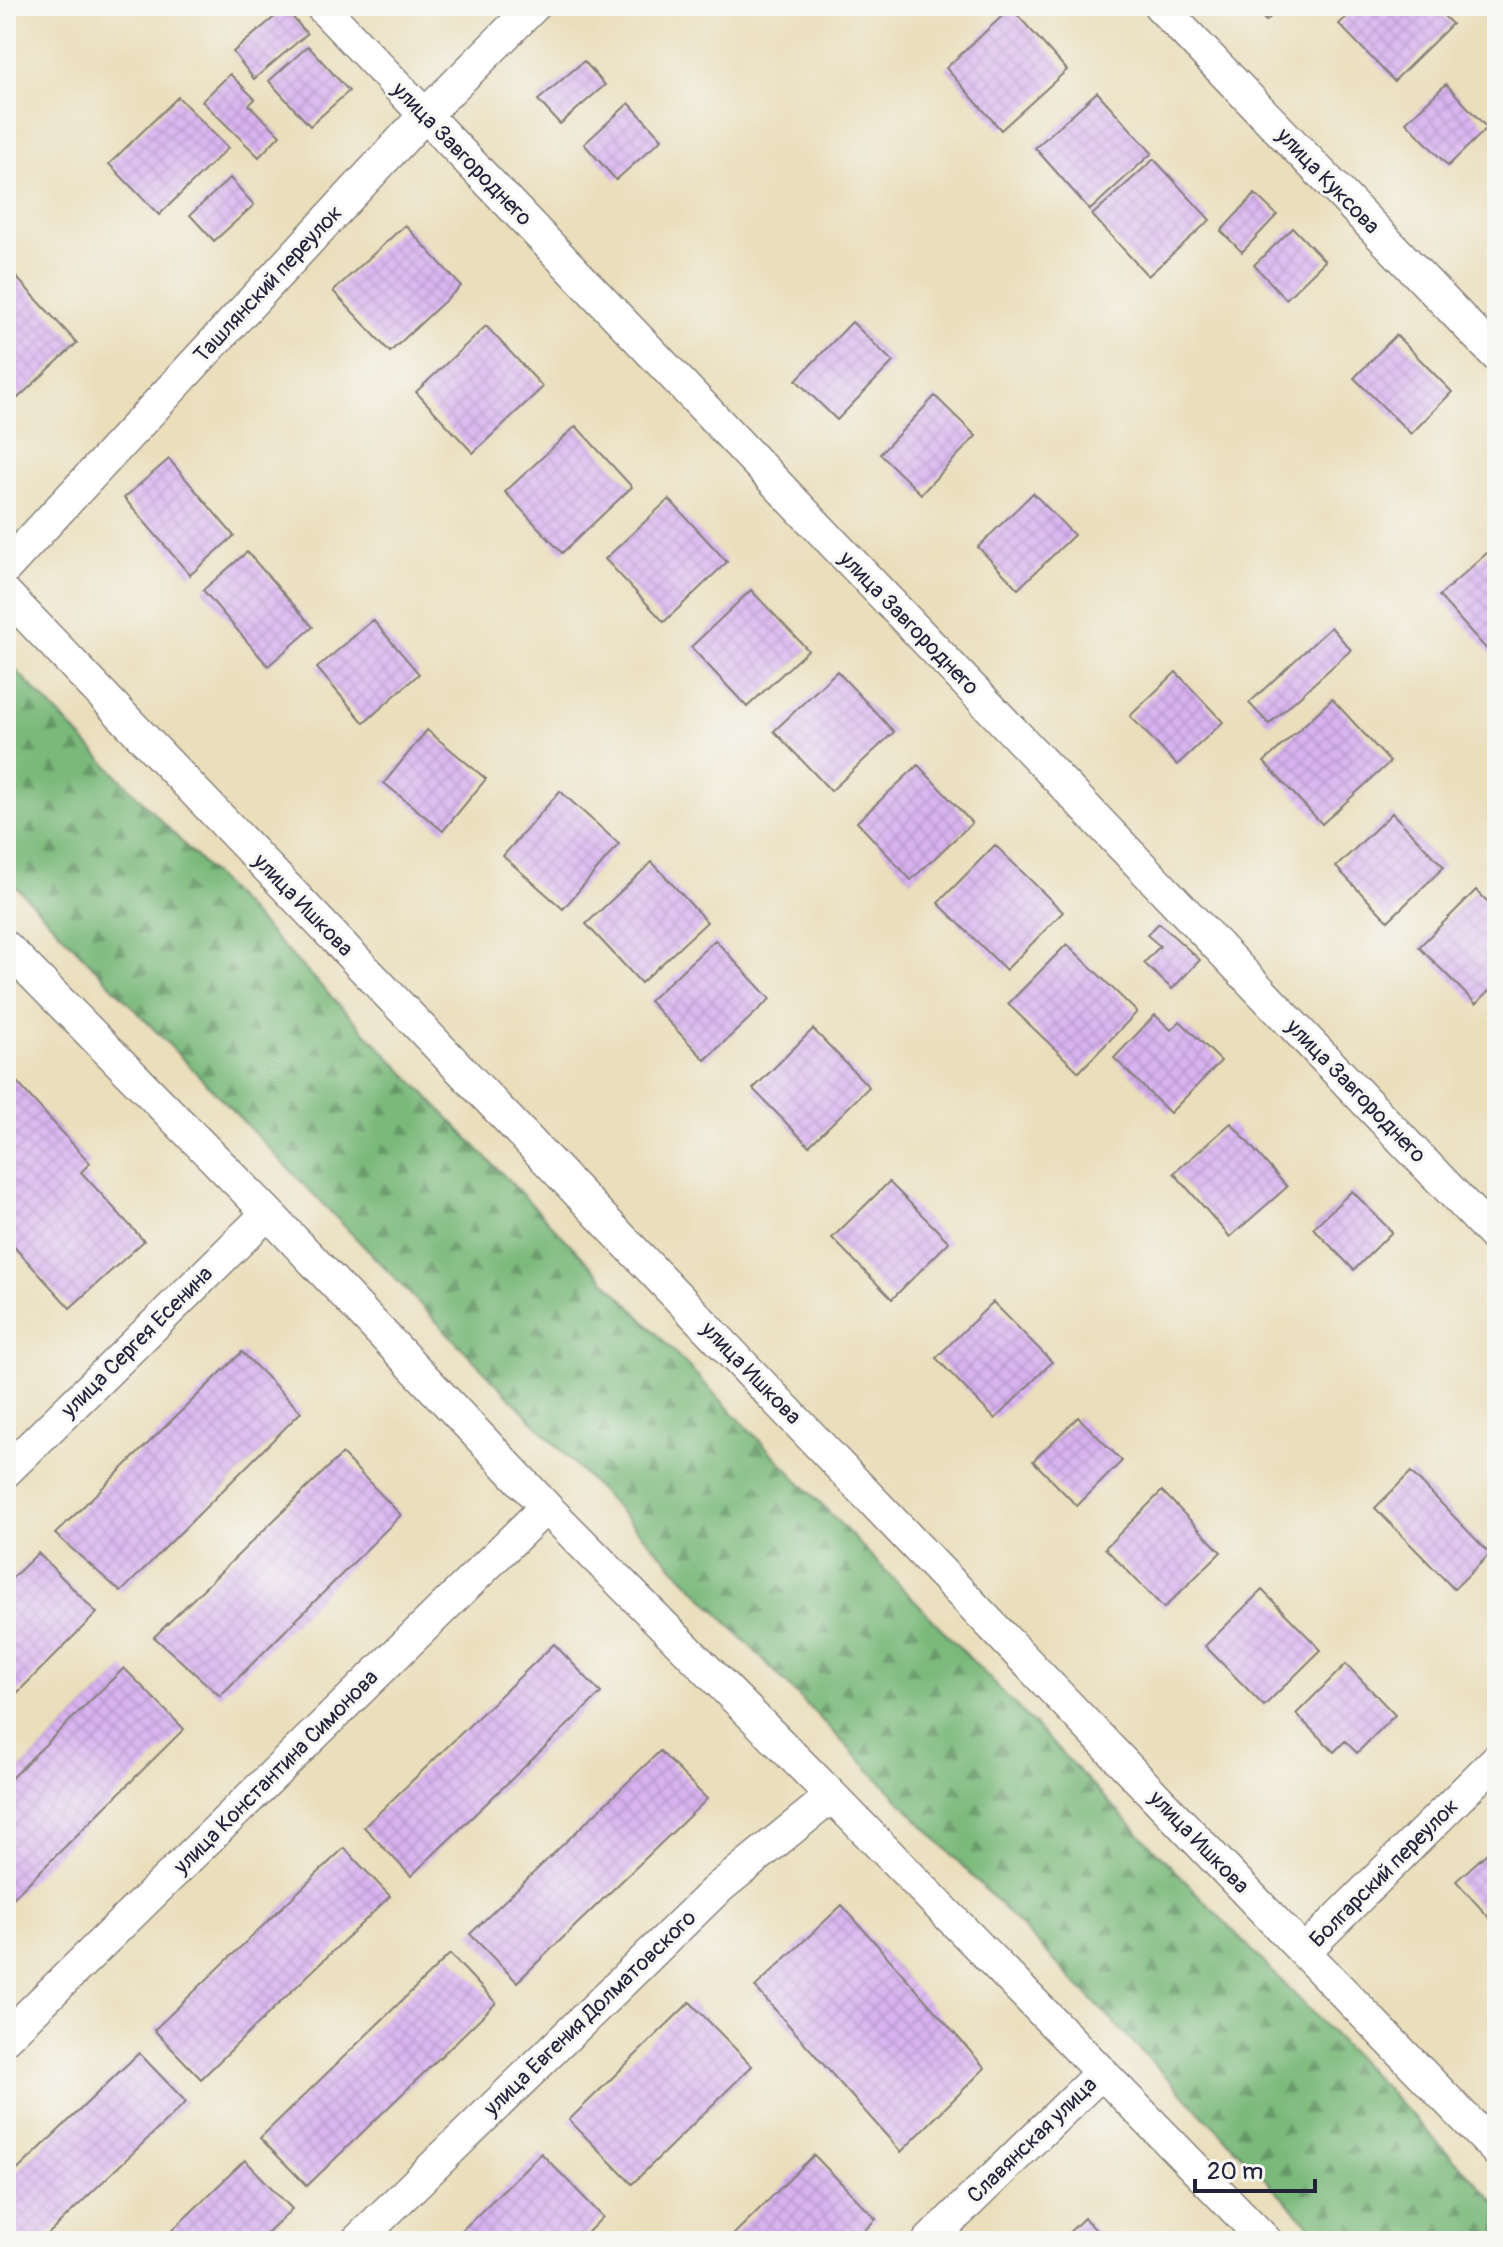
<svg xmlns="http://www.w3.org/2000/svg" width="1503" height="2247" font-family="Pangolin,sans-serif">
<defs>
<pattern id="forest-firs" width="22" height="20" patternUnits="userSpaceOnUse" patternTransform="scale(2)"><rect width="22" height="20" fill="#7ab97a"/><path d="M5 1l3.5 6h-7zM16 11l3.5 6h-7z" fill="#649665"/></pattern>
<pattern id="building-cross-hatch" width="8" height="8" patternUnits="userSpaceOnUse" patternTransform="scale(2)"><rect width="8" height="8" fill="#d9b3f0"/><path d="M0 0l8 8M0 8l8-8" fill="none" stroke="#ba9acf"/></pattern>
</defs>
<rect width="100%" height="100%" fill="#f6f6f2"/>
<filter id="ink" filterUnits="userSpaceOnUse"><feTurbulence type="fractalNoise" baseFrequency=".0125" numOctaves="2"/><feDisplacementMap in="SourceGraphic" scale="16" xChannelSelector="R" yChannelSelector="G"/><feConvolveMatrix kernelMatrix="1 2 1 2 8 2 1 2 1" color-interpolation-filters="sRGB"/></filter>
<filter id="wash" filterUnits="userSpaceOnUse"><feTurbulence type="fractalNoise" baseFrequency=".006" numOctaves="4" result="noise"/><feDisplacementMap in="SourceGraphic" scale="32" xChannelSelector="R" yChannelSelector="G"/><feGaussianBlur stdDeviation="1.8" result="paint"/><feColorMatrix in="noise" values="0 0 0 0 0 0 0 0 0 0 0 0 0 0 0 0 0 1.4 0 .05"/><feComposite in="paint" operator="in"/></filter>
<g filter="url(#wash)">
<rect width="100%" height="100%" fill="#eadebb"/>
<path fill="url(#forest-firs)" stroke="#4e6e5a" stroke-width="2" d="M6,660L1497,2204V2241H1325L6,876Z"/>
<g id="blocks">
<path fill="url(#building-cross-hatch)" d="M1251,6H1282L1266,21Z
M1358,6H1434L1452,24L1394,81L1339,24Z
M285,8L307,34L254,79L233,52Z
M1011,8L1067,70L1001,130L946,68Z
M308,46L349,91L310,126L269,81Z
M584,61L605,85L560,124L538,100Z
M230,74L255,99L249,105L280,135L259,157L202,101Z
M1446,84L1487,128L1448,166L1406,122Z
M1097,92L1152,153L1090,210L1035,148Z
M178,97L228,148L159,215L109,164Z
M629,103L662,139L616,180L584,144Z
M1154,159L1210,220L1148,276L1092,215Z
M230,178L254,205L214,241L190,215Z
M1255,194L1277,215L1242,252L1221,231Z
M405,225L461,286L390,352L333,291Z
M1293,228L1325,261L1286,299L1254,265Z
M17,278L77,343L18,398L6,386V289Z
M852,322L893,362L837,420L796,380Z
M486,326L543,387L473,453L416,392Z
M1396,335L1452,392L1411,434L1354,378Z
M935,396L976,436L921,494L880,454Z
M576,426L632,487L562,553L505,492Z
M169,459L234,536L190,575L124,498Z
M1033,493L1074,535L1018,589L978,547Z
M669,499L727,562L664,622L605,559Z
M1497,544V661L1439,596Z
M247,552L313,627L268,666L203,590Z
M751,590L808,650L747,707L691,647Z
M373,620L419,674L364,723L317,668Z
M1331,627L1351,650L1269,724L1249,703Z
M837,671L894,732L831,791L774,731Z
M1176,672L1223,722L1177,765L1130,716Z
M1332,699L1390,762L1322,824L1264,762Z
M427,730L486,779L443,831L384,783Z
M918,765L972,823L911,880L857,822Z
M560,791L619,844L563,909L503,856Z
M1392,813L1444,867L1388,921L1336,867Z
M995,845L1063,912L1006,970L938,903Z
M652,862L707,922L641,983L586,924Z
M1476,890L1497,911V983L1476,1004L1419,947Z
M1159,923L1200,960L1172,989L1144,963L1160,946L1147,935Z
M715,940L770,999L705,1060L649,1001Z
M1067,944L1137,1012L1079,1072L1008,1004Z
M1155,1015L1171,1030L1180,1021L1221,1061L1170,1113L1114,1058Z
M813,1029L869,1087L809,1146L753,1089Z
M6,1070L90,1163L81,1172L144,1241L70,1308L6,1238Z
M1231,1123L1287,1187L1230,1237L1174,1173Z
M889,1182L949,1242L892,1299L832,1238Z
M1352,1191L1392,1232L1354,1270L1313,1228Z
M993,1302L1052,1362L995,1419L936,1358Z
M242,1352L301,1412L121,1592L55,1534Z
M1078,1417L1122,1461L1077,1506L1033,1461Z
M342,1454L401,1515L220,1696L154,1637Z
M1411,1472L1490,1554L1454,1589L1375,1508Z
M1162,1491L1221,1552L1164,1608L1105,1548Z
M38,1553L97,1613L6,1704V1584Z
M1262,1590L1321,1650L1264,1706L1205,1646Z
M554,1644L601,1693L411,1876L364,1827Z
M1346,1664L1395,1715L1357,1753L1345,1741L1334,1752L1296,1714Z
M124,1668L184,1729L6,1905V1783Z
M660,1751L707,1799L517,1982L470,1934Z
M1497,1844V1917L1492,1921L1456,1881Z
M344,1848L390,1896L201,2079L154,2030Z
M842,1905L985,2068L901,2152L755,1987Z
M450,1954L496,2003L307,2186L260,2138Z
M690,2002L752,2066L632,2184L569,2120Z
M139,2053L186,2102L41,2241H6V2181Z
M541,2153L603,2217L579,2241H451Z
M814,2155L876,2219L854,2241H727Z
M245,2160L292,2209L268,2232L259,2241H161Z
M1084,2218L1107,2241H1060Z"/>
</g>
</g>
<g filter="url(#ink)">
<use href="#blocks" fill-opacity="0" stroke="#86807b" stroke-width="2"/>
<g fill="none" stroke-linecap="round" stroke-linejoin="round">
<g stroke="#86807b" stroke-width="35">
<path id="minor" d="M321,6L1497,1239
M1160,6L1497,356
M6,567L425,115L534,6
M6,594L1304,1952L1497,2151
M6,947L268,1213L546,1507L832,1796L1266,2241
M6,1471L268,1213
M1304,1952L1497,1759
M6,2037L546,1507
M357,2241L715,1891L832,1796
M929,2241L1102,2072"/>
</g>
<use href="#minor" stroke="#fff" stroke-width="32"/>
</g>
</g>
<g text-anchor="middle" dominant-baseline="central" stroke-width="6" stroke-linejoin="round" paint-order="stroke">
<g font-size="22" fill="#22223b" stroke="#f6f6f2">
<text transform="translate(462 154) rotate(46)">улица Завгороднего</text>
<text transform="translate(1328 181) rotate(46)">улица Куксова</text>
<text transform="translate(268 284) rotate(-47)">Ташлянский переулок</text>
<text transform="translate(909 623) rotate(46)">улица Завгороднего</text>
<text transform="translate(303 905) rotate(46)">улица Ишкова</text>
<text transform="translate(1356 1091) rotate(46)">улица Завгороднего</text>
<text transform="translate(137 1342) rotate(-45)">улица Сергея Есенина</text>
<text transform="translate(751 1373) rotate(46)">улица Ишкова</text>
<text transform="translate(276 1772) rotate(-45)">улица Константина Симонова</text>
<text transform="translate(1199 1842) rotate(46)">улица Ишкова</text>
<text transform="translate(1384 1873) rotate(-45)">Болгарский переулок</text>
<text transform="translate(590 2013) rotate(-44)">улица Евгения Долматовского</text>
<text transform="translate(1032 2140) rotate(-44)">Славянская улица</text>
</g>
</g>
<rect width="1503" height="2247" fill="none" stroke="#f6f6f2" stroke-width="32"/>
<path d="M1195 2179v12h120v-12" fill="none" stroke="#22223b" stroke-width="4"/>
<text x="1207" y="2179" font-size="24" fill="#22223b" stroke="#f6f6f2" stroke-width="6" paint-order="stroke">20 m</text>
</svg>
